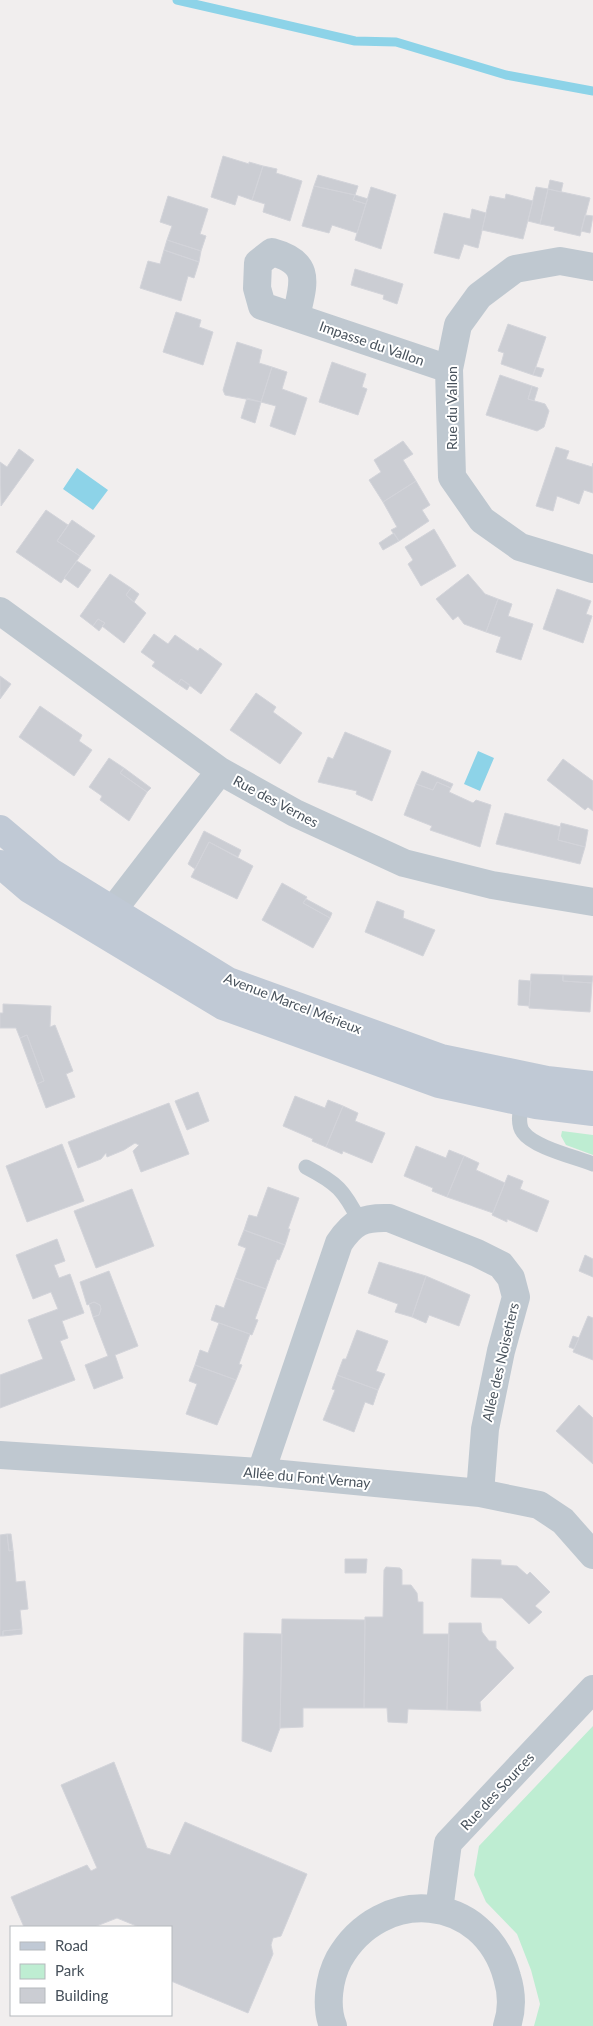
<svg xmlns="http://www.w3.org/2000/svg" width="593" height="2026" font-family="Lato,sans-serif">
<rect width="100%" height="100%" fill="#f1eeee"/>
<path fill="#beedd2" d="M562,1131L593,1135V1155L566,1145L561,1136Z
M593,1726V2026H534L540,2004L531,1970L517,1934L486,1902L474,1875L479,1846Z"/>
<path fill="#8dd3e8" d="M77,468L108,490L93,510L63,489Z
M478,751L494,758L480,791L464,784Z"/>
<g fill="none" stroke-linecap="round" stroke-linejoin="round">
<path stroke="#8dd3e8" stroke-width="9" d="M177,0L355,41L396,42L506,75L593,91"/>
</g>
<path fill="#cbcdd3" stroke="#d3d4da" d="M223,156L249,164V162L263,166L252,200L238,195L235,205L211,197Z
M263,166L277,169L276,173L302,181L290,221L263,212L265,204L252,200Z
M318,175L358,186L355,195L314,186Z
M550,180L563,183L561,192L548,189Z
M314,186L355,195L353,200L366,204L357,233L332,225L329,233L302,226Z
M371,187L396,195L381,249L355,240Z
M536,187L548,189L540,224L528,221Z
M548,189L590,198L580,236L554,230L555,227L540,224Z
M506,194L533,201L523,239L482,230L490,196L505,199Z
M355,195L368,199L366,204L353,200Z
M168,196L208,209L200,234L206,236L201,251L167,240L172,226L160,222Z
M472,209L486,213L478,248L464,244L459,259L434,253L444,213L470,219Z
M585,215L593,216L590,233L581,231Z
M167,240L201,251L199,262L164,250Z
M164,250L199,262L194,278L188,276L181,301L140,288L148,261L160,264Z
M355,269L403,284L397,304L383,299L384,295L351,285Z
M176,312L201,320L199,327L213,332L203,365L163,352Z
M508,324L546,337L533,375L501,364L504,353L498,351Z
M237,342L262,350L259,363L272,367L261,402L225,395L223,390Z
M332,362L366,374L362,387L367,389L358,415L319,402Z
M272,367L287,372L282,389L307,398L295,435L270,426L276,406L261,402Z
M536,367L544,369L541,377L533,375Z
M500,375L532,386L528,399L545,404L549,411L544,427L537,431L486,415Z
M532,386L538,388L534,401L528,399Z
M247,398L261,402L255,423L241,418Z
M403,441L413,454L403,460L416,481L383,502L369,480L381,472L374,460Z
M556,447L569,451L566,459L592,467L593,463V493L584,490L579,504L557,496L553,511L536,506Z
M19,449L34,460L1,506L0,462L7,467Z
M416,481L430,505L422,510L429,521L399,541L391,530L397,527L383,502Z
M46,510L68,525L57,541L80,556L61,583L16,552Z
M72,520L95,536L80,556L57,541Z
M434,529L456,566L421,586L408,564L413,560L405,547Z
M394,533L399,541L383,550L379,543Z
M77,561L91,570L78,588L64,578Z
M110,574L131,588L126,595L146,613L124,643L102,626L105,623L98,619L93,626L80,616Z
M468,574L485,594L498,599L486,632L464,624L458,616L453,620L436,599Z
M131,588L139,594L134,602L126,595Z
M557,589L591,601L586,614L592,616L583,643L543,629Z
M498,599L512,604L508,616L533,624L521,660L496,652L501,637L486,632Z
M98,619L105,623L99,631L93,626Z
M154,634L168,644L175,635L198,651L200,648L222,664L201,694L181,679L178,684L152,666L155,662L141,652Z
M0,676L11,684L0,699Z
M181,679L190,685L187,690L178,684Z
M256,693L276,707L273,712L302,733L280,764L230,730Z
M40,706L82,735L79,741L92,750L74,776L19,737Z
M345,732L391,751L372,801L356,794L357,791L318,782L328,757L333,759Z
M109,758L124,768L120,773L147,792L129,821L100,800L102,796L89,787Z
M563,759L593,781V811L588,807L585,810L547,780Z
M124,768L151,788L147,792L120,773Z
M422,771L453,784L451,788L437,782L433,790L416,784Z
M437,782L451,788L449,792L473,803L476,800L491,805L480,847L430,830L432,826L404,815L416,784L433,790Z
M505,813L561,827L558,840L585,847L580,864L496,844Z
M561,823L588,830L585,847L558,840Z
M204,831L241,850L238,857L209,842L195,869L188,864Z
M209,842L253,866L237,899L191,877Z
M282,883L307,897L303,903L330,918L313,948L262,920Z
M306,899L332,913L330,918L303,903Z
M377,901L404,911L403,918L435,930L423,956L365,932Z
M531,974L563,975V981L592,983L590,1012L529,1008Z
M563,975L593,976L592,983L563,981Z
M519,980L531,981L529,1006L518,1005Z
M3,1004L51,1006L50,1027L55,1025L73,1071L66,1074L75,1097L46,1108L37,1084L44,1081L27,1035L20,1038L16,1028H0V1013H3Z
M27,1035L44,1081L37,1084L20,1038Z
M198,1092L209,1121L187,1130L175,1101Z
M295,1096L325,1108L328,1100L343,1106L326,1147L312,1141L313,1139L283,1126Z
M169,1103L189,1154L141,1172L133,1151L139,1145L135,1143L124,1150L107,1157L106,1153L101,1159L78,1168L68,1142Z
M343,1106L358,1113L355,1121L385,1133L372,1163L343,1151L342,1154L326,1147Z
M62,1144L84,1201L27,1222L6,1166Z
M416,1146L446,1158L449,1150L464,1156L447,1197L432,1191L433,1188L404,1176Z
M464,1156L479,1163L476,1170L505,1183L493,1213L447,1197Z
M508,1175L523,1181L520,1189L549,1201L537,1232L507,1219V1222L492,1215Z
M268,1187L299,1198L288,1229H290L285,1245L244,1230L249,1215L257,1217Z
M132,1189L154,1246L96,1268L74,1211Z
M244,1230L285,1245L279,1260L277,1259L266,1289L235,1278L246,1248L238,1245Z
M57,1239L65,1261L54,1265L59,1278L70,1274L84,1313L62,1321L68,1338L60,1341L75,1380L0,1408V1375L43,1359L28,1320L58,1309L51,1292L33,1299L16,1255Z
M585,1255L593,1259V1277L579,1271Z
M379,1262L426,1276L412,1317L395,1312L398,1304L368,1293Z
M109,1271L138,1346L115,1355L123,1378L94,1389L85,1365L108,1356L93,1317L99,1315L101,1309L100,1305L94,1302L87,1305L80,1282Z
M426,1276L470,1295L459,1326L429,1315L426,1323L412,1317Z
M235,1278L266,1289L255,1319L258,1320L252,1335L211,1320L216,1305L224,1308Z
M94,1302L100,1305L101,1309L99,1315L93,1317L89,1304Z
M588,1316L593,1318V1360L573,1352Z
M219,1323L250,1334L239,1364L242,1365L236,1380L195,1365L200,1350L208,1353Z
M357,1330L388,1341L376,1371L385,1374L378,1390L337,1375L343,1359H346Z
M573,1336L579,1338L574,1349L569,1347Z
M195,1365L236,1380L217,1425L186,1414L197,1384L189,1381Z
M337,1375L378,1390L373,1405L365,1402L354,1432L323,1420L335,1390L332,1389Z
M579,1405L593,1418V1464L556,1431Z
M7,1534L9,1551L13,1550L16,1582L25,1581L28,1609L20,1610L22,1629L3,1631V1636H0V1535Z
M7,1534H11L13,1550L9,1551Z
M345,1559H367L366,1573H345Z
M472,1559L501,1560V1565L517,1566L527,1575L530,1572L550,1592L535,1606L542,1612L529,1624L502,1598L471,1597Z
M386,1567L400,1568L402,1570V1585H411L417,1593L418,1602H423V1634H449L447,1710L408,1709L407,1723L388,1722L387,1708H364L365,1617H383L384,1570Z
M282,1619L365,1620L364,1708H303V1727L280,1728Z
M449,1623H481L482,1632L489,1641H496V1648L514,1668L480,1702L481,1711L447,1710Z
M22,1629V1634L3,1636V1631Z
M244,1633L282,1634L280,1728L271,1752L242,1741Z
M114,1762L147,1848L170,1855L185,1822L307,1874L281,1936L273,1938L271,1945L273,1954L248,2013L171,1981V1927H139L117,1918L94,1927H24L11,1897L87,1865L91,1871L97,1868L61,1785Z"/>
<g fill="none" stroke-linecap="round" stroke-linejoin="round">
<path stroke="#bfc8d0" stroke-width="15" d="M522,1102C520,1111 517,1124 523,1132C533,1147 575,1157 593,1164
M306,1167C337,1183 344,1190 360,1222"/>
<path stroke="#bfc8d0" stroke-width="28" d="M593,267L560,261L515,269L479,296L458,325L449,369L452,477L482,520L520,547L593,569
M296,317C303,284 313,263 272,252L258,263L257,288L262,306L449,369
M0,611L220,771L295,813L404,863L492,885L593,902
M113,910L220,771
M0,1455L261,1472L480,1493L539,1505L563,1521L593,1555
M261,1472L339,1243C353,1222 363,1217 389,1218L477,1253L501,1265L511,1278L516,1297L501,1351L485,1429L480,1493
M439,1910L448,1843L593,1689
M333,2026C325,2006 329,1978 339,1959C381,1885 484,1893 507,1977C512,1993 512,2011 507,2026"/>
<path stroke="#c0c9d5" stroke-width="28" d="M0,829L51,872L228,981L441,1058L547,1080L593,1085
M0,864L29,889L223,1006L439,1084L536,1105L593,1112"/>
</g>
<g text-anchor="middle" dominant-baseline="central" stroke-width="4" stroke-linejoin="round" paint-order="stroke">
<g font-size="14" fill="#47515b" stroke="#fff">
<text transform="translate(372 343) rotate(19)">Impasse du Vallon</text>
<text transform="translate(451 408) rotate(-90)">Rue du Vallon</text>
<text transform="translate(276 801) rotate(28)">Rue des Vernes</text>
<text transform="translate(293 1003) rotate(21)">Avenue Marcel Mérieux</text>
<text transform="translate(500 1362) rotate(-77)">Allée des Noisetiers</text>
<text transform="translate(307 1477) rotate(5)">Allée du Font Vernay</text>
<text transform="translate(497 1791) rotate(-47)">Rue des Sources</text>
</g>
</g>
<rect x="10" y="1926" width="162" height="90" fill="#ffffff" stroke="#b5b9bd"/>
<rect x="20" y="1942" width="25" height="8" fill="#c0c9d5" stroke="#b5b9bd"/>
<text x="55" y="1951" font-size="15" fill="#47515b">Road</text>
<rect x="20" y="1964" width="25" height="15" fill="#beedd2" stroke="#b5b9bd"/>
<text x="55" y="1976" font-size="15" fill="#47515b">Park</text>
<rect x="20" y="1988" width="25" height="15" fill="#cbcdd3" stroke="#b5b9bd"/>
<text x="55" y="2001" font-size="15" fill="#47515b">Building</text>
</svg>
